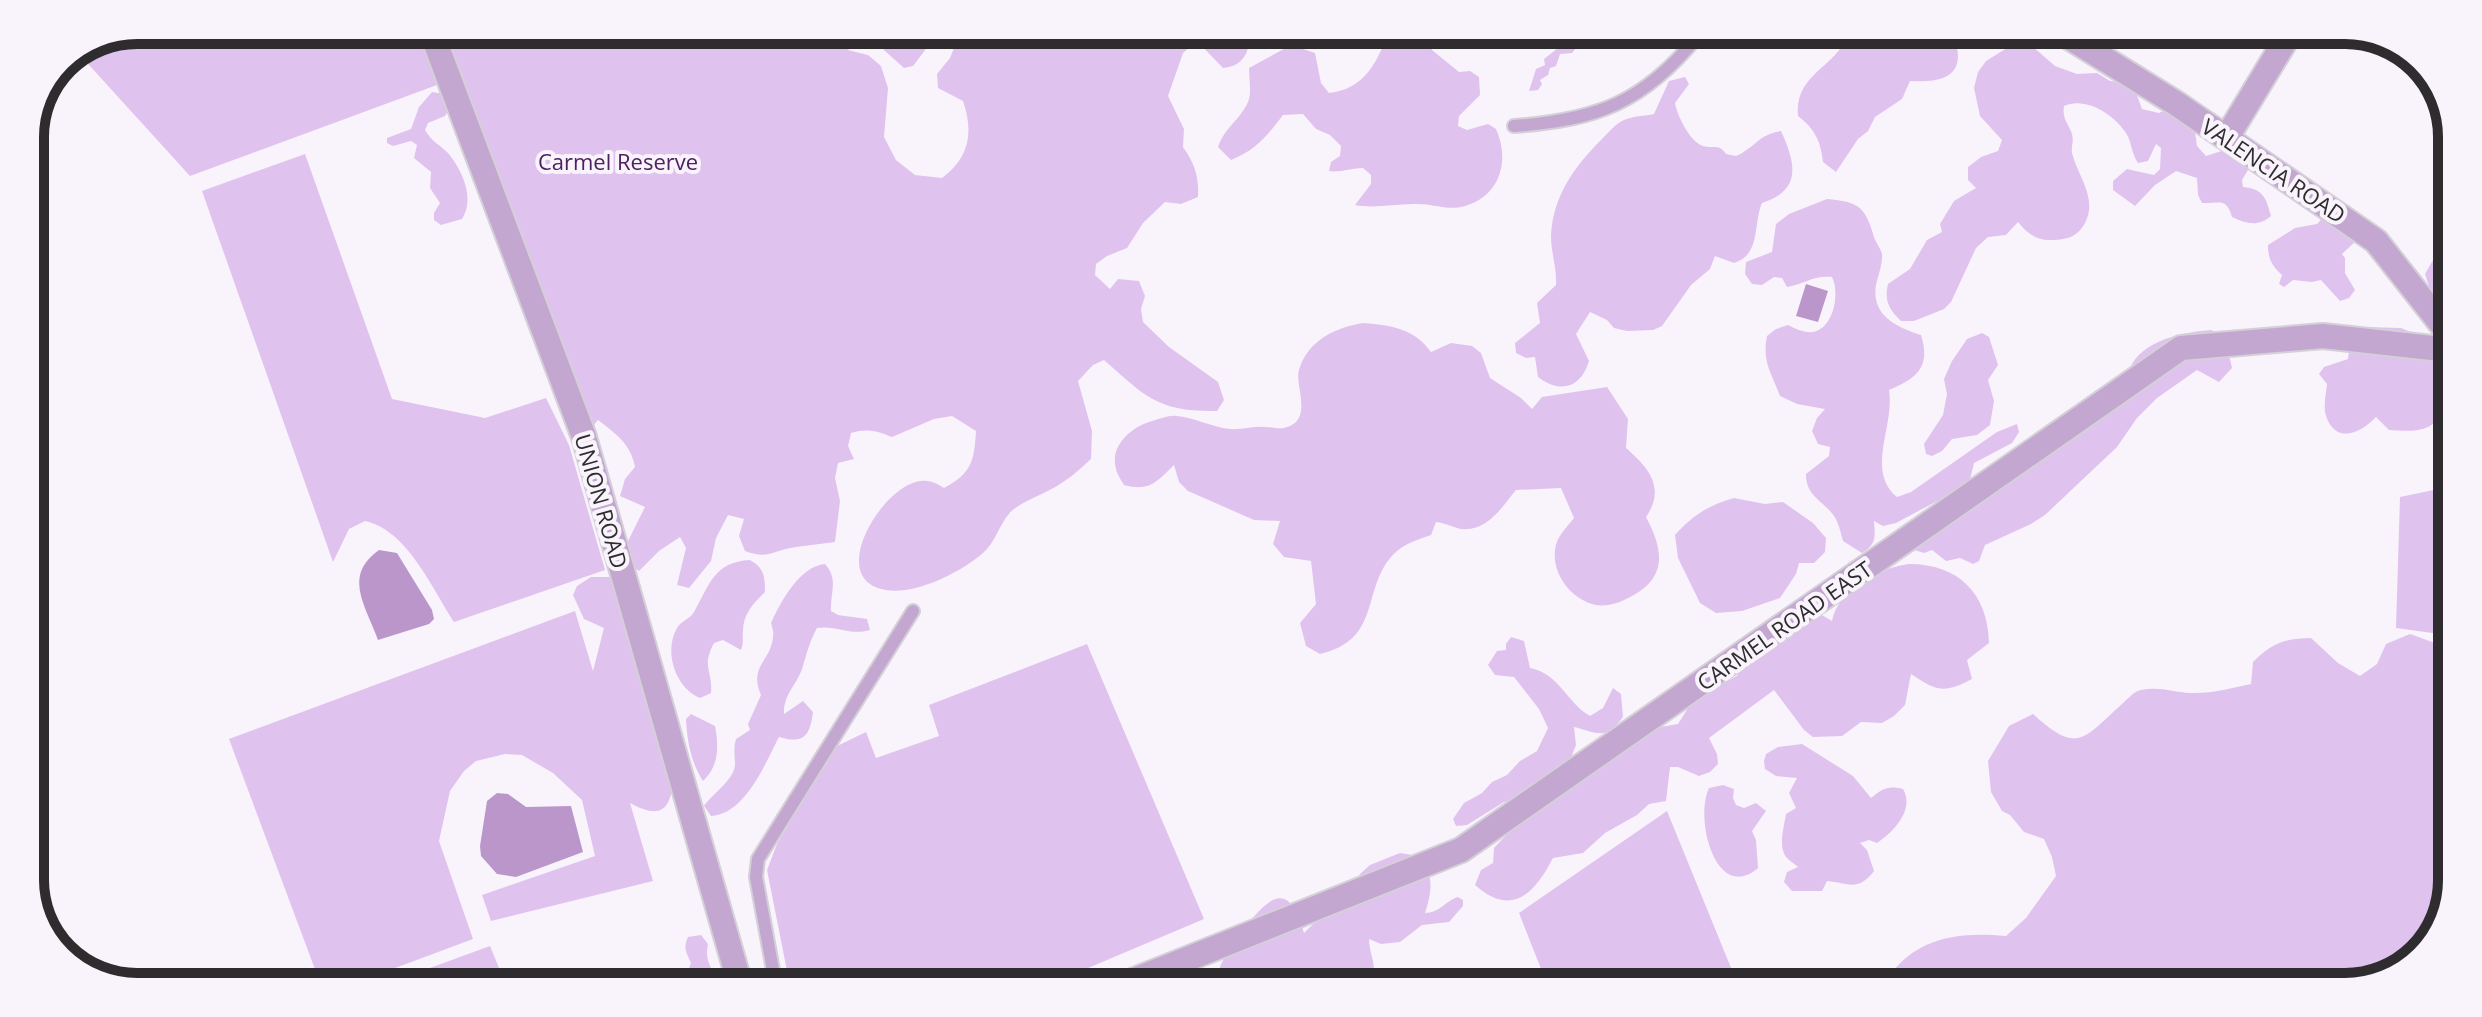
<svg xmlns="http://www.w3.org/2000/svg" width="2482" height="1017" font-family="'Open Sans',sans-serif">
<rect width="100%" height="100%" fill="#f9f4fc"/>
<path fill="#e0c2ef" d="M137,30L417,31L437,85L190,176L79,54Z
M431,31L859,33L848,50L868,55L881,66L888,88L884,137L896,160L915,175L942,178C969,158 974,133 963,101L938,88L937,74L950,58L960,33L1249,34C1251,52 1242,67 1223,68L1197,41L1183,53L1168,96L1184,129L1183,147C1195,164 1199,177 1198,197L1181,204L1165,202L1143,223L1127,248L1107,256L1096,264L1095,275L1110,289L1118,279L1139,281L1145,296L1141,309L1143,322L1169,347L1218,382L1224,400L1217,411C1158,412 1146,397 1104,360L1093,365L1078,381L1092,431L1091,459C1082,467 1073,476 1063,482C1048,493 1029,498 1014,509C1002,518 997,538 987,549C965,572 900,605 870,584C835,560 891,476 927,481C933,481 939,485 944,488C972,473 974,461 976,431L952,416L934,419L892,437C877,431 867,428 851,433L848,446L854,459L838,463L835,478L840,501L835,542C822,544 809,545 796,547C774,550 768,560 745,551L739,536L744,519L728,515L716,538L711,561L689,588L677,585L686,548L680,537L659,551L639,571L628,564L624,549L645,507L620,496L625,479L635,467C631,444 616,434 598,420L584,437Z
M865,33H938L913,66L904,68Z
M1388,34L1438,35L1430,40L1432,50L1459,72L1470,71L1479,77L1480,95L1459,116L1458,126L1467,130L1488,124L1496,129C1511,162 1499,199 1461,207C1446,210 1433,204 1418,204C1397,203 1375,209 1355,205L1371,184V175L1363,168C1352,168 1339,173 1329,171L1331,162L1340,156L1341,146L1330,135L1316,129L1303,114L1283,115C1267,136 1256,150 1231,160L1218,147C1225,127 1240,120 1248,102C1252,93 1249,79 1249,68L1291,45L1315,53L1321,83L1329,93C1364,89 1376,64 1388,34Z
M1563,35H1604L1603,41C1595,47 1588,48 1580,43L1572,53L1560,54L1556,66L1550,68L1548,75L1540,80L1542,84L1538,90L1529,91L1536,69L1545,65L1544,59L1558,48Z
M1848,36H1956C1955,43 1958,49 1958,56C1958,82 1929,82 1910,81L1902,99L1875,117L1868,131L1858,139L1836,172L1823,162C1821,142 1815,129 1798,116C1794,75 1834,68 1848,36Z
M2023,38L2055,66L2077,74L2097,73L2110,81L2126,83L2135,90L2142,109L2159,113L2177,104L2194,125L2197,146L2206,156L2234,147L2251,165L2242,180L2243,187C2263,189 2266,197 2271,216C2259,227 2246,224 2232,217C2226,197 2220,204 2202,203L2198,195L2197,178L2176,171L2155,185L2135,206L2113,190V181L2127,169L2154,175L2160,169L2161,148L2156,144L2148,161L2138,163C2131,153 2132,142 2126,133C2114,114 2085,96 2064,106C2062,119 2068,123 2072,134C2074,141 2071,147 2072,153C2078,177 2098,198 2085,223C2077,238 2065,240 2049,240C2035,240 2026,232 2018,222L2006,235L1988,237L1976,248L1951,302L1944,309L1914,321H1901C1889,309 1884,301 1888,284L1910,269L1927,240L1942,232L1940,224L1954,201L1976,188L1968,180V167L1981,157L1998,151L2002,140L1980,116L1974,88L1978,72L1986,61Z
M1685,77L1689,84L1675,103C1677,115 1690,142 1703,146C1713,149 1719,143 1726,154L1736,156C1756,147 1757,135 1781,131C1796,164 1802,190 1762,203C1753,224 1761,255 1734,263L1715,256L1710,269L1691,285L1662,326L1653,330L1627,331L1614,328L1607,320L1590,312L1576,334L1589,361C1581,388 1560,394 1538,377L1535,357L1526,358L1516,353L1515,343L1540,323L1537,303L1556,285C1557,268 1551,253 1551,236C1553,196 1574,167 1601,140C1608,133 1615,124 1624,120C1633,116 1645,116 1654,114L1669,81Z
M432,92L445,94L450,107L445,116L428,123L425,130C431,141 440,145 448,153C463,171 475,199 462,219L441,225L434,220V213L440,203L430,188L431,172L414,158L417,145L411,141L393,146L387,143V138L411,129L419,107Z
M305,154L392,399L485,418L546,398L569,445L605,570L454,622C432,588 407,530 365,521L349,529L333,562L202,191Z
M1827,199C1859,202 1865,206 1874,237C1876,243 1881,249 1882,254C1883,263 1878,276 1876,285C1871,316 1897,327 1921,335C1931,367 1917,378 1889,390C1895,426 1865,471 1897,497L1911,492L1997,432L2017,424L2019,432L2012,443L1974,463L1969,484L1896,523L1883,526L1874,521C1875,536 1877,544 1862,553L1843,541C1840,530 1838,519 1830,511C1818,498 1806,494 1806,474L1829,456L1830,447L1818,444L1812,431L1817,418L1825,409L1797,404L1780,396C1771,372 1762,362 1767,336L1776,329L1788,325C1796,329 1804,333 1813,332C1834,328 1840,293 1832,277C1812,275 1806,284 1787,287L1782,278L1774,277L1762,285L1752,284L1745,274L1746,262L1772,252L1776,224L1789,214Z
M2331,209L2358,239L2342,254L2345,258V273L2355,290L2349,298L2340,301L2321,280L2312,282L2293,280L2284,287L2279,284L2282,275C2272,266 2268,259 2268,245L2295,228L2317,224Z
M2451,246L2450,315L2432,295L2425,274L2437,253Z
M1364,323C1391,325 1415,329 1431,352L1451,343L1472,346L1481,353L1490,378L1521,398L1532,409L1542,397L1607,387L1628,419L1626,448C1649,468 1666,488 1646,517C1663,549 1668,577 1632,596C1622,602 1608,607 1596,605C1572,600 1552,575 1555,550C1556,537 1567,527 1574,518L1561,488L1516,490C1502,507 1487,532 1461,529C1453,527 1445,523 1436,522L1431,535C1420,539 1406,543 1397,551C1359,585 1385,639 1320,654L1306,646L1300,623L1316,604L1311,561L1284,557L1273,544L1280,521L1254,520L1188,491L1179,482L1174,465C1157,482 1149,492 1124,485C1121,480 1117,474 1116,469C1109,445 1133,426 1152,421C1160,419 1169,415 1176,416C1194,417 1211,427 1230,429C1241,430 1254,426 1266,427C1272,427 1279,429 1284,428C1315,421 1294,385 1299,370C1308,340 1336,327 1364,323Z
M2366,327L2401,328L2430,340L2450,343L2449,420L2440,415C2431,434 2407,431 2389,430L2376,417C2361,433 2336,445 2326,416C2323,407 2326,394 2327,384L2319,374L2324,367L2348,359C2349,345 2355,335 2366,327Z
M2212,330L2230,359L2232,368L2219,382L2197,370L2157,398L2137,418L2117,447L2045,515L2031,524L1985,545L1979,561L1973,564L1960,558L1946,561L1932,550L1924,553L1911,549L1953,518L1988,498L2129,370C2141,340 2183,332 2212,330Z
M1982,333L1989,337L1998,365L1988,380L1994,401L1990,425L1977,435L1952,439L1942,451L1932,456L1926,454L1924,444L1943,415L1947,394L1944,379L1952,361L1967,339Z
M2448,487V523H2434L2433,583H2447V635L2396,628L2400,497Z
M1734,498L1765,504L1783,502L1813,523L1826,538L1825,552L1814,563H1799L1796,574L1780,598L1742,611L1716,613L1700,603L1678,558L1675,535C1693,515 1709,505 1734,498Z
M750,560C764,568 765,576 765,592C754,603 743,614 743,631C742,639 744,642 741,650L723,640L714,643C701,668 713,670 711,693L700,698C676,688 663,652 677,628C681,621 690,619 694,612C710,584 714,562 750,560Z
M825,564C839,580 830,592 831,611L838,615L867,619L870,630C849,636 838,625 817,628C810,641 807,652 803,666C798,684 783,694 784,714L803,701L813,712C810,737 803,744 779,737C765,764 745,814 711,816L704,806C712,794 734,780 735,765C735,755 733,749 736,739L750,730L748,724L761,695C748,665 772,661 773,636C774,632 772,627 771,623C781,601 800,566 825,564Z
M1909,564C1959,564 1988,594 1989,643L1967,660L1972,679C1944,694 1936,691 1911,674L1905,705L1894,716L1882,723L1861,722L1842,736L1813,737L1804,730L1774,690L1709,738L1717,754L1718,764L1710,772L1699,776L1678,767H1670L1666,801L1649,804L1637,815L1605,833L1583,853L1553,858C1534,895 1511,917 1475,885L1481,870L1493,863L1494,848L1523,817L1655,728L1678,724L1695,697L1737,676L1742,664L1770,642H1783L1784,634L1820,614L1832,621C1838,589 1879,568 1909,564Z
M591,577H609L617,581L673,782C670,815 656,817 630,803L653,881L491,921L482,895L595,856L582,800L553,773L522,755L505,754L476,761L464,771L450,791L439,841L473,939L363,980H319L229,739L575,611L593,671L604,628L584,619L573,595L577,586Z
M2410,634L2435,643L2447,658L2444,921L2405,969L2346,987L1884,985C1910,938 1957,931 2006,936L2026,918L2056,876L2052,857L2044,839L2024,832L2010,815L2002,811L1991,792L1988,761L2009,726L2033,714C2078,755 2083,739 2122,704C2128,699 2134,691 2141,690C2159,686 2174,692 2190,693C2211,694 2231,688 2251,684L2253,662C2271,644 2285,638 2311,638L2338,663L2360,676L2377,664L2386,644Z
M1511,637L1524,641L1530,668C1559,673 1567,703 1590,716L1603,708L1613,688L1621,694L1623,717C1605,741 1598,733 1574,727L1576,745L1570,760L1516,799L1504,802L1467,825L1456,826L1453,819L1464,803L1482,793L1492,782L1507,775L1520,761L1537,751L1548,728L1539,709L1514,677L1495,675L1488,665L1497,651L1506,650V644Z
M1087,644L1204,919L1055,982L789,981L767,870L777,844L833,748L866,732L876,758L939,736L929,705Z
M691,714L715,726C719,747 719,766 703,781C691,763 687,740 686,719Z
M1802,744L1853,776L1871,798C1882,789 1888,785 1903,789C1915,809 1894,832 1877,843L1869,840L1860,843L1867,850L1874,871C1858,892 1849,883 1827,881L1822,891H1792L1784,882L1787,872L1798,867C1795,864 1791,862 1788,859C1777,849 1784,827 1786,814L1796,808L1789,793L1797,778L1776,776L1765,769L1764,761L1766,754L1778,747Z
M1723,785L1734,789L1733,798L1736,805L1744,808L1756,803L1766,811L1752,831L1756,840L1758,868C1716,904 1694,819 1709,788Z
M1667,811L1738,985L1547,984L1519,913Z
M1400,853L1418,856C1435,875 1432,891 1425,913C1440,913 1445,901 1458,897L1463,900V906L1449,922L1422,925L1400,942L1381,944L1369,939C1369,956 1380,968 1369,984L1217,983C1213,965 1256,908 1273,900C1292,891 1301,921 1304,933L1313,924L1338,910L1360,874L1370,865Z
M701,935L708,944C704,964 714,965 713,980L689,981L688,971L691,963C686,952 683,948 688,937Z
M490,946L504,980H397Z"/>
<path fill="#ba96cb" d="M1806,284L1828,291L1818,322L1796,316Z
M379,550L397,553L432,610L434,619L429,624L378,640C366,606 342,576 379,550Z
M497,793L508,794L526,807L571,806L583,852L516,877L497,874L481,856L480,846L487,801Z"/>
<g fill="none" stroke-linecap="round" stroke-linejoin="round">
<g stroke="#d4d0d7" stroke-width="16">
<path id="service" d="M1514,126C1598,120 1644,102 1698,36
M775,981L756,877L758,859L913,611"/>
</g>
<g stroke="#d4d0d7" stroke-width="28">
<path id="minor" d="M431,31L584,437L739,981
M2069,37L2177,104L2376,241L2450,335
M2227,137L2287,38
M1127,983L1461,850L2181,348L2323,336L2450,350"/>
</g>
<use href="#service" stroke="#c3a7d0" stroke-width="12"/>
<use href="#minor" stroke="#c3a7d0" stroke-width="24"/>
</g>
<g text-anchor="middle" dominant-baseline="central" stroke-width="8" stroke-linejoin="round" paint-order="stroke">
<g font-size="22" fill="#4e2161" stroke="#f9f4fc">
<text x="618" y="161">Carmel Reserve</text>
</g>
<g font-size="22" fill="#2e2c2e" stroke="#f9f4fc">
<text transform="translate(2274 170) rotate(34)">VALENCIA ROAD</text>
<text transform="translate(602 501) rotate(74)">UNION ROAD</text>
<text transform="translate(1784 625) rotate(-35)">CARMEL ROAD EAST</text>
</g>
</g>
<path d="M0 0H2482V1017H0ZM137 44H2345A93 93 0 0 1 2438 137V880A93 93 0 0 1 2345 973H137A93 93 0 0 1 44 880V137A93 93 0 0 1 137 44Z" fill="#f9f4fc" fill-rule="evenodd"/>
<path fill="none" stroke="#2e2c2e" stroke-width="10" d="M137 44H2345A93 93 0 0 1 2438 137V880A93 93 0 0 1 2345 973H137A93 93 0 0 1 44 880V137A93 93 0 0 1 137 44Z"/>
</svg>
